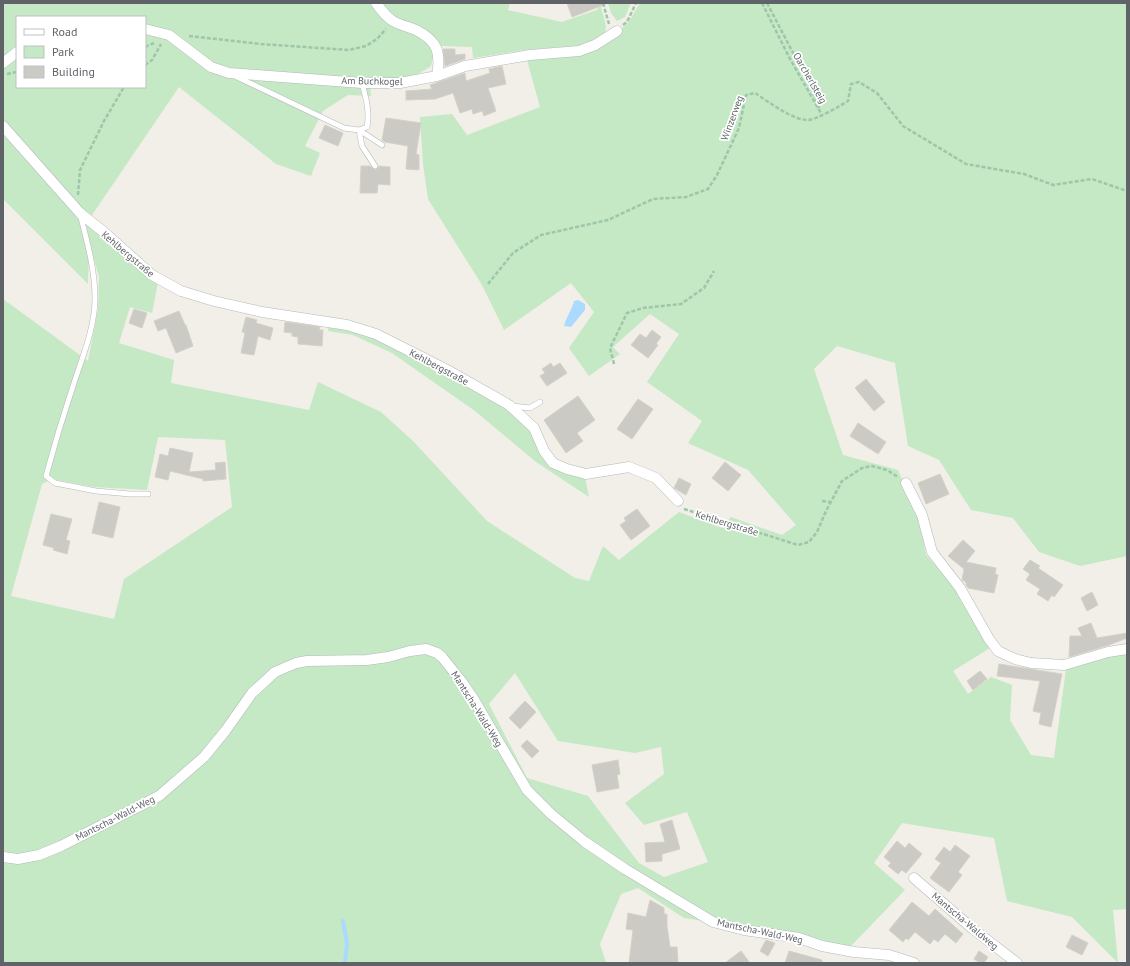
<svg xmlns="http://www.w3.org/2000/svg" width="1130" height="966" font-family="'PT Sans',sans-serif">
<rect width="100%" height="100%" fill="#f1efe8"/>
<path fill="#c5e8c5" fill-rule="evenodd" d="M3,3H510L508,10L562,22L597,10L600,3L606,26L605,32L597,40L578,46L525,50L473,58L472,47L442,46L434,52L431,66L418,74L419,85L370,86L371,96L348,95L323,111L305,146L320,153L311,176L276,164L179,87L90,218V228L158,282L152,313L130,307L119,343L174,360L171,383L309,410L318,382L381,412L414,442L487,521L575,578L589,581L603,546L619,560L679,512L722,528L731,517L782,535L796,525L748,470L688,443L702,421L647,382L679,334L650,314L613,347L620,354L589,376L569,348L594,312L571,283L504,330L482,285L428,199L423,164L420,117L452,114L467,135L540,107L527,60L603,45L628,23L640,3H1127V556L1080,566L1039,552L1013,518L971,510L939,460L908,446L895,363L837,346L814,369L843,455L898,470L919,519L926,555L959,593L990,648L953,671L968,694L991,677L1012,685L1010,720L1031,755L1054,758L1066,669L1110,654H1127V909L1113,910L1118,963L1072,917L1007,901L994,838L902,823L874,863L905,890L850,947L810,937L684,918L638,888L621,894L600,944L606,963H3V299L88,361L98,310L99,277L89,242L88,284L3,199ZM17,17H145V87H17ZM158,437L225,440L232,507L124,579L114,619L11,596L42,484L52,479L94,487L147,490ZM515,673L558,741L635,753L661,747L664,774L625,803L644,825L687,812L708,862L664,877L639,863L588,796L527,778L489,704Z
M608,3H631L625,17L617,21L611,13Z
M328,324L356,330L461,381L508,411L531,432L543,457L585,478L589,497L536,462L475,411L392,353L353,335L328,331Z"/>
<path fill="#aadaff" d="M578,300L585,304V310L571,327L564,326C566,317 572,310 574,301Z"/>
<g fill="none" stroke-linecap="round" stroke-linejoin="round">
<path stroke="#aadaff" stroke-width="4" d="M343,921L347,944L345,963"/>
</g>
<path fill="#cccac5" stroke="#d6d1c6" d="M567,3H606V4L572,17Z
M443,49H455V55L465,54V59L445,66Z
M502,66L506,84L488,88L496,111L484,116L482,111L473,114L472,109L460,113L453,93L435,99L406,100V91L432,89L430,85L465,73L466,81L490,73L489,69Z
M386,118L421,123L416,154L419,155V170L406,169L408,146L385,142L382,140Z
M325,125L343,133L338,146L319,138Z
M361,166H370L375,170L377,169L379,166L390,167V185L378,184L377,193H360Z
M134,309L147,313L142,328L129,323Z
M179,311L185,325H186L193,346L176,353L166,328L158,331L154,321Z
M246,317L257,320L256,323L273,328L270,340L258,336L254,355L241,353L245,333L242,332Z
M285,322L320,327L319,330H323L322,346L298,344V337L292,336V333L284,332Z
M652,330L661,337L656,344L658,345L648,358L631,345L640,334L646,338Z
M551,363L553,367L560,363L567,373L547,386L540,376L545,373L542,369Z
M866,379L885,402L874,411L855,388Z
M578,396L595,420L577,433L583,441L566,453L544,420Z
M638,399L653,409L632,439L617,429Z
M858,423L886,442L878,454L850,436Z
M170,448L193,453L189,472L216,470L215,463L225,462L226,479L203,481V479L170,471L168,480L155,477L160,454L168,456Z
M725,462L741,475L728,491L712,478Z
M940,474L949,494L926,504L918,483Z
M679,478L691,484L686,495L674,488Z
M99,502L120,507L113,538L92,533Z
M637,509L650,526L631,540L620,525L626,521L624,518Z
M51,514L72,519L66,540L70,541L67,554L53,550L54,548L43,545Z
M963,540L975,551L966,562L996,568L995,574L998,575L994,593L968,588L966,585V582L962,580L964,569L948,556Z
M1030,560L1040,566L1038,568L1063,585L1054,597L1052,595L1048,601L1037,594L1040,589L1026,580L1030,574L1023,569Z
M1092,592L1098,605L1087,611L1081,598Z
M1091,623L1097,638L1127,633V638L1109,645L1069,657L1070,636H1082L1078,628Z
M999,664L1062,674L1051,727L1039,724L1041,713L1033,711L1040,681L997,676Z
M980,671L987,679L973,690L967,681Z
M525,701L536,712L520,729L509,718Z
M527,740L539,751L532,758L521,746Z
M618,760L620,774L617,775L619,788L597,792L592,765Z
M672,820L680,849L662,854V861L646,862L645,843L665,842L660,824Z
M897,841L905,848L909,843L922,854L906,873L902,870L898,874L888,866L891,863L884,857Z
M955,845L970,856L958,872L962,875L949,892L930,878L941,863L935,859L944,847L950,852Z
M650,900L664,908V914H667V926L670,947H677L678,963H629L633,930L626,929L628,913L646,917Z
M912,902L929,916L935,909L963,934L956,943L945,934L938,942L934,939L930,944L915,932L908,940L906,938L903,942L889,930Z
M1072,935L1088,943L1082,955L1066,947Z
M766,940L775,943L768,956L760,951Z
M741,951L750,963H725Z
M789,951L822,960V963H785Z
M979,951L988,957L984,963H980L974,959Z"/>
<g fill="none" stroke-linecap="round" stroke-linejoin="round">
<g stroke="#b5b8bc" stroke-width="6">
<path id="lane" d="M237,77L344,128L359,130L367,127C370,112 366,98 362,83
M375,166L362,146L359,130L382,145
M80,214C87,241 95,270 95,298C95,328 82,358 73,386C63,416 54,446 46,476L55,483L96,491L130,494H148
M512,406L530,408L540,402"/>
</g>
<g stroke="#b5b8bc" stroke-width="11">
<path id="street" d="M376,3C381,10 386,17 393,21C400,25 409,27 416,30C438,41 441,53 437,76
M145,29L169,35L211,67L229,73L362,83H400L437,76L465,66L530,55L579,51L595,45L617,31
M3,63L17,52
M3,126L80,213L105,233L152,275L181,291L214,301L262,312L347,325L376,334L451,372L509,405L534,428L544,451L553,463L567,469L586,474L629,467L656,478L678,501
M906,483L922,515L932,552L960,588L989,639L998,651L1015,659L1031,663L1064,665L1108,652L1127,649
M3,857L18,859L39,855L61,846L159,796L204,757L226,730L252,693L275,672L296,663L307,661L367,660L388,657L410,651L426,649L437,653L442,657L462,682L473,698L527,790L551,814L585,842L625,869L713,922L744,930L799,938L822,946L854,952L889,955L914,963
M914,878L973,929L1017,963"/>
</g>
<path stroke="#9cc7a9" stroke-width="2.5" stroke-dasharray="4 2" stroke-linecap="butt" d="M603,3L609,24
M762,3L789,57L822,115
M767,3L814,93L819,108
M623,25L627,22L636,3
M189,36L261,44L349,50L366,46L377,39L386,29
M145,47L154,43
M145,65L152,60L161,44
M7,74L17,72
M78,195L80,170L104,121L124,87
M488,284L513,253L541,235L608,220L653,199L686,197L708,189L717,175L739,128L746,95L755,93C769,102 792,120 808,120C816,120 840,106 848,101L851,84L859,82L877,93L903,126L966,164L1024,174L1053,185L1092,179L1127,191
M614,364L610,348L627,313L643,308L681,304L704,288L714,271
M822,501L831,502
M684,509L798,545L809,542L817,532L826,511L842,481L862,468L872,466L887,470L898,477"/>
<use href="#lane" stroke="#fff" stroke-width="5"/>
<use href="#street" stroke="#fff" stroke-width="10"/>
</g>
<g text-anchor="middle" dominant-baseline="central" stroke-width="3.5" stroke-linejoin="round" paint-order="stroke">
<g font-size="10" fill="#5f6368" stroke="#fff">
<text transform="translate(810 78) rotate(60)">Oarcherlsteig</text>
<text transform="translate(372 81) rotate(1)">Am Buchkogel</text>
<text transform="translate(732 118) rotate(-70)">Winzerweg</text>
<text transform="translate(128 254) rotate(40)">Kehlbergstraße</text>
<text transform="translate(439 367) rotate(28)">Kehlbergstraße</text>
<text transform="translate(727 523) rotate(17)">Kehlbergstraße</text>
<text transform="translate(477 709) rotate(58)">Mantscha-Wald-Weg</text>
<text transform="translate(115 818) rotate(-27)">Mantscha-Wald-Weg</text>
<text transform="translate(965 921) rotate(40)">Mantscha-Waldweg</text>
<text transform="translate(760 931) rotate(12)">Mantscha-Wald-Weg</text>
</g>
</g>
<rect width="1130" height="966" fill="none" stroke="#5f6368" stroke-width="8"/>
<rect x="16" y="16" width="130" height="72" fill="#ffffff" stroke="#bfc1c3"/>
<rect x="24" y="29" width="20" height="6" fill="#ffffff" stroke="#bfc1c3"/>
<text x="52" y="36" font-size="12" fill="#5f6368">Road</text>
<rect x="24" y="46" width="20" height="12" fill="#c5e8c5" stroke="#bfc1c3"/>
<text x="52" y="56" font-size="12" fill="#5f6368">Park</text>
<rect x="24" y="66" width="20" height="12" fill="#cccac5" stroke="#bfc1c3"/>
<text x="52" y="76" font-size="12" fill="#5f6368">Building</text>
</svg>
